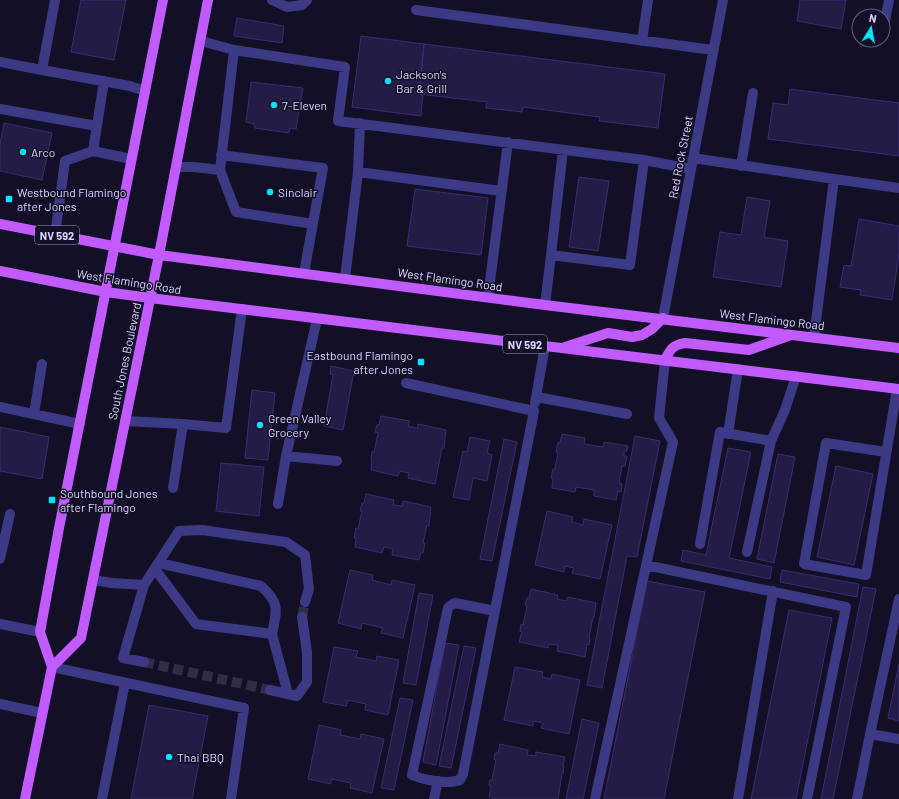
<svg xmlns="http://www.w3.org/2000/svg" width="899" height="799" font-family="Barlow,sans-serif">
<rect width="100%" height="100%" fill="#130f26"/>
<path fill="#241b47" stroke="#3b2d73" d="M81,0H126L114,60L71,52Z
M800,0H846L841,29L797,21Z
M237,18L284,26L282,43L234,36Z
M361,36L424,44L419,94H423L421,116L352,107Z
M424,44L665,74L658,128L599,121L600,117L523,107L522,112L486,108L487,102L419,94Z
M251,82L303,88L296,129L290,128L289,133L255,128L254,124L246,122Z
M790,89L899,103V156L768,139L773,103L788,105Z
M4,123L52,133L42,180L0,171V144Z
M579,177L609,181L598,251L569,247Z
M415,189L488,198L481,255L407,246Z
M747,197L770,201L764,237L788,241L781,287L713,277L720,232L741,235Z
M859,219L899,226V254L892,300L860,295L861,290L840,287L844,265L851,266Z
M331,366L354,371L343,430L324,426L333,375L330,374Z
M252,390L275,393L268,460L245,458Z
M381,416L410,421L408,426L417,428L418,424L446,430L444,448H442L435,484L408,478L409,473L400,471L398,476L371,470L372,460H371L372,452H374L378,433L375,432L377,425H379Z
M0,427L49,437L42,479L0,471Z
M562,434L585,438L584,444L603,447L604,442L628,446L627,451H624V456H627L625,466H622L619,483L622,484L621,492L618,491L616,500L594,496V490L576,487L575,492L552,488L553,479L551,478L553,469H555L558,452H556L558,442L560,443Z
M635,436L660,441L637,557L627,556L602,688L587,685Z
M470,437L490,441L487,453L492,455L487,481L473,478L469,500L453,497L463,451L467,452Z
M504,439L517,442L492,561L480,559Z
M728,448L751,452L729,558L772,567L770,579L681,561L683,550L706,555Z
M778,454L795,457L774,563L757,559Z
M221,463L264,467L259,516L216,511Z
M836,466L873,474L854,565L817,557Z
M366,494L394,500L393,505L402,506L403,501L431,507L429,526L427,525L423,543H425L423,553H421L419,560L392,555L393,549L384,547L382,553L355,547L356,538H354L356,528L358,529L362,511H360L362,503H364Z
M547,511L573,517L572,522L583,525L584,519L612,525L600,579L572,573L574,568L565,566L564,572L535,565Z
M350,570L373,575L372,580L391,585L392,580L415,585L403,638L381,633L383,628L362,623L361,629L338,623Z
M782,570L859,584L857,597L780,582Z
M647,581L705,592L664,799H604Z
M863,587L876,589L833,799H821Z
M531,589L558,595L557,599L566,601L568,597L596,603L594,617H593L589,638H590L589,645L587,644L585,657L557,651L558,645L549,644L548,648L519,642L522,632L520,631L521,624L523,625L527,606L525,605L527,598H529Z
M419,593L433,595L416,685L403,683Z
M789,610L832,618L796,799H751Z
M445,643L459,645L436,765L423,762Z
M464,646L476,648L451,768L439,766Z
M334,647L358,651L356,657L376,661L377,656L399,660L388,715L365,710L366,704L348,700L346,706L323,702Z
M899,664V721L888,718Z
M515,667L543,672L542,677L551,679L552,674L580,680L569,734L541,728L543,723L533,721V726L504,720Z
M400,698L413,700L394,790L381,788Z
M149,705L208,716L192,799H131Z
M582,719L599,723L583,799H566Z
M319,725L341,730L340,735L360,739L361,734L384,739L372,793L350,788L351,783L331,779V784L308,779Z
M500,744L528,750L527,755L536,756V752L565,757L563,766H564L563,774H562L558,799H497L489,797L491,786L489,785L490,780H492L496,760L494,759L495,753H498Z"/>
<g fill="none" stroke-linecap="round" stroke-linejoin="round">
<path stroke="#312d47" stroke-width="10" stroke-dasharray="10 5" stroke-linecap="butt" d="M302,617L305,602
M144,662L270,690"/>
<path stroke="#3d3a85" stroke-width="10" d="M272,0L287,7L302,5L307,0
M416,10L713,50
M883,31L889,0
M642,41L648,0
M234,50L345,67L338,121L644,160L691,169
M0,62L42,70L55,0
M42,70L130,86L145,91
M104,81L93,151L131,159
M0,109L97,126
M360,123L358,172L501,191
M563,150L551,255L630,265L644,160
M221,155L323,168L304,273
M693,158L834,179L899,188
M741,166L753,93
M176,167H194L220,170L234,50L201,41
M220,170L236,212L313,224
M55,235L65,161L93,151
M345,278L358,172
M488,297L508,142
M545,305L551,255
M663,318L723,0
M814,337L834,179
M406,383L534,411L463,774L460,780C447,785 424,780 412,775L448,608L451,605L455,603L495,611
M537,397L627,414
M535,403L545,346
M0,407L80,424
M34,414L42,364
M125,421L183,424L226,428L242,309
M728,434L738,369
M886,452L826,443L804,564L866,575L897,389
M286,456L337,461
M173,488L183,424
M278,504L286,456L317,319
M700,544L720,432L771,441
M747,552L771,441L785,410L796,376
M0,559L10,514
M159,563L261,586C280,603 277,610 272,634
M646,565L846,607L807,799
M155,569L196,624L272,634L288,694
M93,580L112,583L144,585
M899,599L870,734L899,739
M0,624L40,632
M144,662L123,658L144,585L179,531L202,530L286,542L305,555L309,589L305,602
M52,667L244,708L231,799
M270,690L297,696L307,682V652L302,617
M0,704L42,713
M102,799L125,683
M434,799L438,781
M595,799L673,442L659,418L665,360
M738,799L773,591
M857,799L870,734"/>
<path stroke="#c25bff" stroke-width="10" d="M0,224L159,255L545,305L899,348
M0,271L106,292L150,298L899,389
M565,347L608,333L632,337L642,335L652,329L663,318
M665,360C670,350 672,345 685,343L749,350L791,335
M52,667L81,638L159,255L208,0
M25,799L52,667L40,632L59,528L163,0"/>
</g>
<g fill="#00e5ff" stroke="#130f26" stroke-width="1.5">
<circle cx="388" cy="81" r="4"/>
<circle cx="274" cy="105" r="4"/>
<circle cx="23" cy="152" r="4"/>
<circle cx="270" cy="192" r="4"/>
<rect x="5" y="195" width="8" height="8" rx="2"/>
<rect x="417" y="358" width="8" height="8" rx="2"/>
<circle cx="260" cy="425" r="4"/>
<rect x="48" y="496" width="8" height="8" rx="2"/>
<circle cx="169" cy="757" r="4"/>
</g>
<g text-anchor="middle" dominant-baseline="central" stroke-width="3" stroke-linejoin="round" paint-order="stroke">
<g fill="#130f26" stroke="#9e99be" stroke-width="1">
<rect x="35" y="226" width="44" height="18" rx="3"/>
<rect x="503" y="335" width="44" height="18" rx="3"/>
</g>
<g font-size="11" font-weight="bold" fill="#d9d4ff">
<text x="57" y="235">NV 592</text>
<text x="525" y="344">NV 592</text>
</g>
<g font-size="12" fill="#d9d4ff" stroke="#130f26" text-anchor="start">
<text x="396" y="74">Jackson's<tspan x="396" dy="14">Bar &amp; Grill</tspan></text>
<text x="282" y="105">7-Eleven</text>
<text x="31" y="152">Arco</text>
<text x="17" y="192">Westbound Flamingo<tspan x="17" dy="14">after Jones</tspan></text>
<text x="278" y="192">Sinclair</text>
<text x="413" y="355" text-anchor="end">Eastbound Flamingo<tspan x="413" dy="14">after Jones</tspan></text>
<text x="268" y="418">Green Valley<tspan x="268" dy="14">Grocery</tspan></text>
<text x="60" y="493">Southbound Jones<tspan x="60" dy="14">after Flamingo</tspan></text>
<text x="177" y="757">Thai BBQ</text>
</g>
<g font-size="12" fill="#d9d4ff" stroke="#130f26">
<text transform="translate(680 157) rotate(-79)">Red Rock Street</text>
<text transform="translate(450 279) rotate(8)">West Flamingo Road</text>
<text transform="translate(129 281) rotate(9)">West Flamingo Road</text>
<text transform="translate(772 319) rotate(7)">West Flamingo Road</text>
<text transform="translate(124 361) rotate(-78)">South Jones Boulevard</text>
</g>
</g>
<g transform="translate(871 28) rotate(11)"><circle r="19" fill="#130f26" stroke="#625e7d"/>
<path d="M0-3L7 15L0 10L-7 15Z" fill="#00e5ff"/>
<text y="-6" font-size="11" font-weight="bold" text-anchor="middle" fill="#d9d4ff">N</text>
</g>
</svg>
